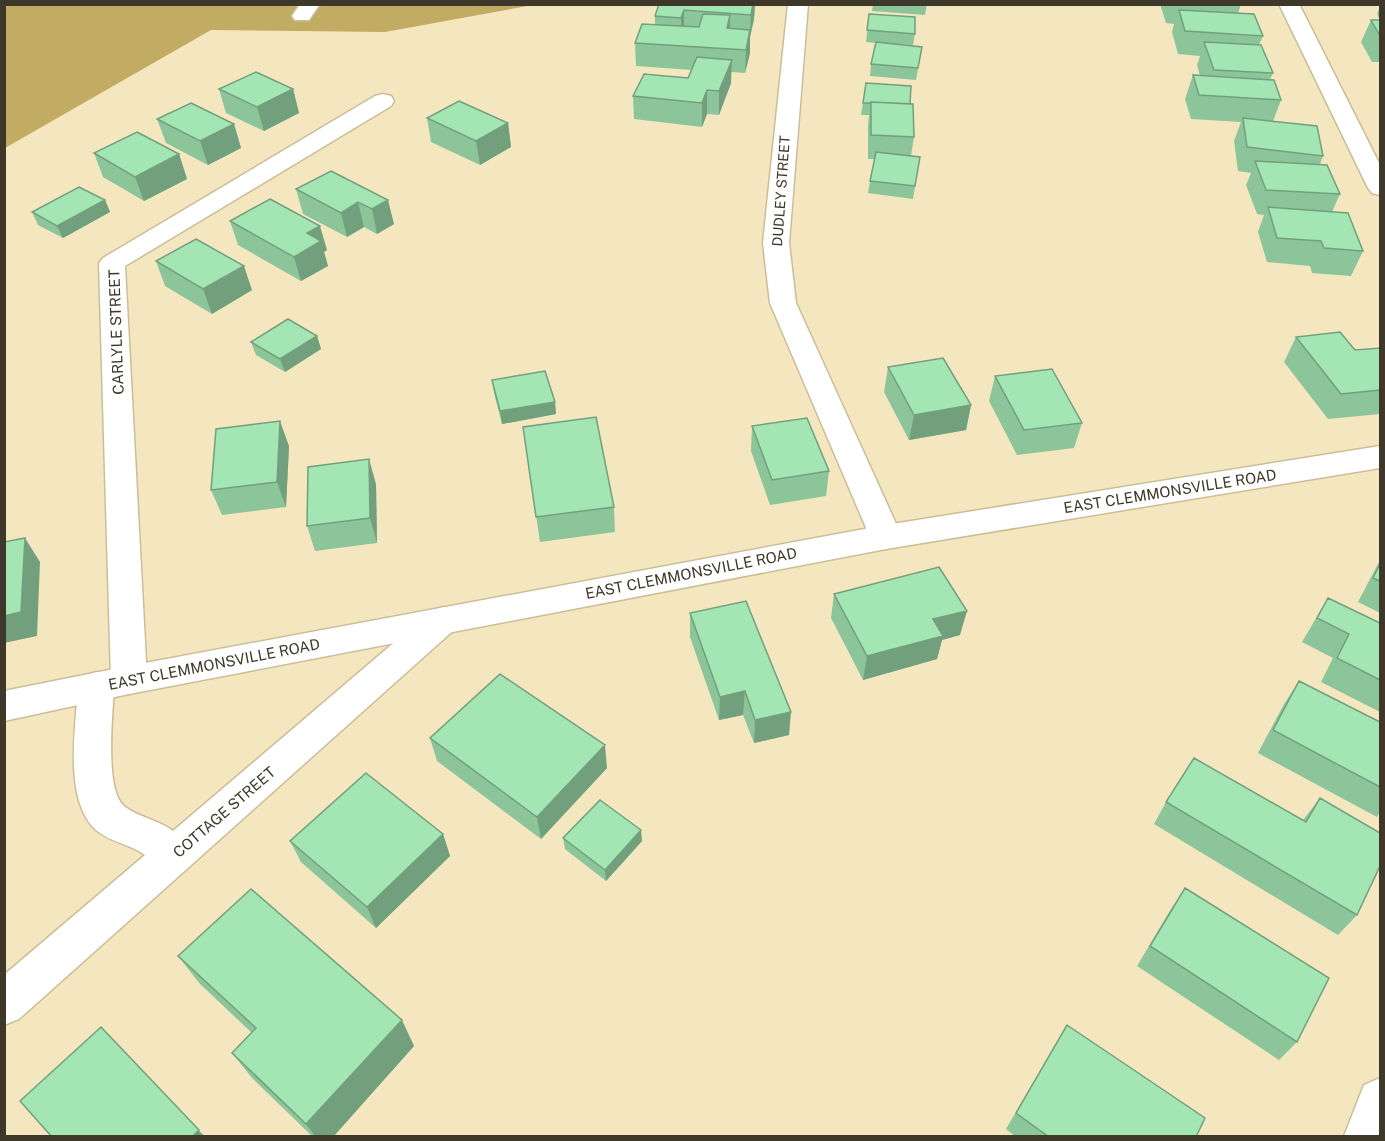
<svg xmlns="http://www.w3.org/2000/svg" width="1385" height="1141" font-family="'Public Sans',sans-serif">
<rect width="100%" height="100%" fill="#f4e7c0"/>
<path fill="#c2ab63" d="M5,5H533L385,32L211,30L5,148Z"/>
<g fill="none" stroke-linecap="round" stroke-linejoin="round">
<g stroke="#cabe98" stroke-width="3">
<path id="minor" d="M300,4H320L309,20H295L292,16Z
M788,4H808L789,243L796,303L902,537L897,545L886,549L875,545L870,537L770,303L763,243Z
M1279,4H1299L1380,165V195L1372,193L1368,188Z
M383,94L391,96L394,101L391,106L125,266L147,680L142,690L129,694L116,690L111,680L99,263L103,258L375,96Z
M443,607L455,611L460,620L455,629L19,1019L4,1025V975L145,855C131,844 109,842 96,830C63,800 76,726 78,687L83,677L96,672L109,677L114,687C113,712 104,789 124,806C137,817 159,820 173,831L431,611Z
M1380,1078V1136H1344L1364,1085Z"/>
</g>
<g stroke="#cabe98" stroke-width="3">
<path id="major" d="M1380,446V468L886,549L129,694L4,721V691L129,666L886,525Z"/>
</g>
<use href="#minor" fill="#fff" fill-rule="evenodd"/>
<use href="#major" fill="#fff" fill-rule="evenodd"/>
</g>
<path fill="#8cc59a" d="M659,4H755L754,19L750,37V53L745,73L731,72V83L719,115L707,114L702,127L634,119L633,96L688,78L692,70L636,66L635,43L655,25V16Z
M873,4H927L925,15L872,11Z
M1160,4H1241L1238,13L1263,36L1259,45L1273,73L1270,80L1281,100L1273,121L1323,156L1320,164L1340,194L1332,212L1363,251L1351,276L1312,273L1310,266L1267,262L1258,232L1264,215L1257,214L1246,185L1251,173L1238,171L1234,141L1241,122L1191,119L1185,99L1193,75L1200,76L1197,65L1200,56L1178,54L1172,32L1174,24L1166,23Z
M1380,7V20L1377,14Z
M869,14L915,34L913,45L892,44L922,47L916,80L870,76L871,64L876,43L866,42Z
M1371,20H1380V62H1372L1361,42Z
M866,83L910,104L914,137L911,156L920,157L913,199L868,193L874,159H868V125L869,115H861Z
M219,89H293L299,113L264,131L226,113Z
M427,118L508,123L511,147L480,165L431,142Z
M157,119L234,124L241,148L208,165L166,143Z
M94,153L179,154L187,179L144,201L103,177Z
M331,171L394,224L377,234L364,227L347,237L303,214L296,189Z
M105,200L110,212L63,238L38,225L32,212Z
M230,221L327,250L324,252L328,266L301,281L238,245Z
M156,261L252,290L212,314L165,286Z
M317,336L321,349L285,372L256,355L251,342Z
M1296,337L1355,350L1380,348V414L1328,419L1284,362Z
M888,367L971,405L966,430L909,440L884,392Z
M995,376L1082,423L1074,448L1017,455L989,401Z
M492,380L555,402L556,414L502,424L494,393Z
M752,426L829,471L826,496L770,505L751,451Z
M523,427L614,507L615,532L540,542Z
M289,446L286,507L222,515L211,490Z
M376,484L377,543L315,551L307,526Z
M1380,560V613L1358,602Z
M834,594L960,635L942,640L937,659L863,680L831,618Z
M1328,598L1380,623V712L1321,682L1333,658L1302,642Z
M690,613L789,735L754,743L743,715L719,720L690,637Z
M1299,681L1380,722V812L1377,817L1258,753L1284,704Z
M430,738L607,768L541,839L437,761Z
M1320,798L1357,915L1338,935L1154,824L1166,802L1303,820Z
M443,834L450,856L376,928L301,862L290,841Z
M563,838L642,841L606,881L565,849Z
M1185,888L1297,1042L1279,1060L1137,966L1171,909Z
M178,956L414,1046L333,1137H313L252,1078L232,1053L252,1033L200,984Z
M1067,1025L1196,1137H1016L1006,1129Z"/>
<path fill="#72a07d" d="M753,4H755L754,19L750,37V53L745,73L746,50L750,31L751,15Z
M684,10V32L681,41V18Z
M730,15V38L727,28Z
M732,60L731,83L719,115V91Z
M293,89L299,113L264,131L257,107Z
M707,90V114L702,127V103Z
M508,123L511,147L480,165L476,141Z
M234,124L241,148L208,165L200,141Z
M179,154L187,179L144,201L135,177Z
M105,200L110,212L63,238L57,226Z
M388,200L394,224L377,234L372,209Z
M358,202L364,227L347,237L341,213Z
M320,226L327,250L324,252L328,266L301,281L294,257L307,233Z
M244,266L252,290L212,314L203,289Z
M317,336L321,349L285,372L280,359Z
M555,402L556,414L502,424L500,411Z
M971,405L966,430L909,440L914,415Z
M280,421L289,446L286,507L277,482Z
M369,459L376,484L377,543L370,518Z
M25,538L40,562L37,636L4,643V616Z
M967,611L960,635L942,640L937,659L863,680L867,656L933,619Z
M745,691L743,715L719,720L720,697Z
M791,712L789,735L754,743L755,720Z
M605,745L607,768L541,839L537,817Z
M641,830L642,841L606,881L605,870Z
M443,834L450,856L376,928L367,907Z
M402,1020L414,1046L333,1137H316L306,1124Z
M118,1045L205,1137H192Z"/>
<path fill="#a3e5b3" stroke="#72a07d" stroke-width="1.5" d="M659,4H753L751,15L684,10L681,18L655,16Z
M1179,10L1254,14L1263,36L1185,31Z
M703,14L730,15L727,28L750,30L746,50L635,43L642,24L699,27Z
M869,14L915,17V34L867,30Z
M1371,20H1380V36Z
M876,42L922,47L918,68L871,64Z
M1204,42L1261,45L1273,73L1214,70Z
M697,57L732,60L719,91L707,90L702,103L633,96L644,74L688,78Z
M256,72L293,89L257,107L219,89Z
M1193,75L1274,80L1281,100L1199,95Z
M866,83L911,86L910,104L871,102V103H863Z
M459,101L508,123L476,141L427,118Z
M871,102L913,104L914,137L871,135Z
M191,103L234,124L200,141L157,119Z
M1243,118L1317,126L1323,156L1247,147Z
M137,132L179,154L135,177L94,153Z
M876,152L920,157L915,186L870,181Z
M1255,161L1327,165L1340,194L1266,190Z
M331,171L388,200L372,209L358,202L341,213L296,189Z
M79,187L105,200L57,226L32,212Z
M270,199L320,226L307,233L321,241L294,257L230,221Z
M1268,207L1348,213L1363,251L1324,248L1321,241L1277,238Z
M196,239L244,266L203,289L156,261Z
M288,319L317,336L280,359L251,342Z
M1340,332L1355,350L1380,348V390L1341,394L1296,337Z
M943,358L971,405L914,415L888,367Z
M1052,369L1082,423L1024,430L995,376Z
M545,371L555,402L500,411L492,380Z
M596,417L614,507L536,517L523,427Z
M807,418L829,471L772,480L752,426Z
M280,421L277,482L211,490L216,429Z
M369,459L370,518L307,526L308,467Z
M25,538L21,612L4,616V542Z
M1380,564V581L1373,578Z
M939,567L967,611L933,619L943,636L867,656L834,594Z
M1328,598L1380,623V680L1337,658L1349,634L1317,618Z
M746,601L791,712L755,720L745,691L720,697L690,613Z
M500,674L605,745L537,817L430,738Z
M1299,681L1380,722V787L1273,730Z
M1194,758L1306,822L1320,798L1380,833V866L1357,915L1166,802Z
M366,773L443,834L367,907L290,841Z
M600,800L641,830L605,870L563,838Z
M1185,888L1329,978L1297,1042L1150,946Z
M251,889L402,1020L306,1124L232,1053L256,1028L178,956Z
M1067,1025L1205,1118L1196,1137H1049L1016,1113Z
M101,1027L199,1130L192,1137H52L20,1101Z"/>
<g text-anchor="middle" dominant-baseline="central" stroke-width="5" stroke-linejoin="round" paint-order="stroke">
<g font-size="14" fill="#3d3829" stroke="#fff">
<text transform="translate(781 191) rotate(-86)">DUDLEY STREET</text>
</g>
<g font-size="15" fill="#3d3829" stroke="#fff">
<text transform="translate(116 332) rotate(-92)">CARLYLE STREET</text>
<text transform="translate(1170 491) rotate(-9)">EAST CLEMMONSVILLE ROAD</text>
<text transform="translate(691 573) rotate(-11)">EAST CLEMMONSVILLE ROAD</text>
<text transform="translate(214 664) rotate(-11)">EAST CLEMMONSVILLE ROAD</text>
<text transform="translate(224 812) rotate(-41)">COTTAGE STREET</text>
</g>
</g>
<rect width="1385" height="1141" fill="none" stroke="#3d3829" stroke-width="12"/>
</svg>
